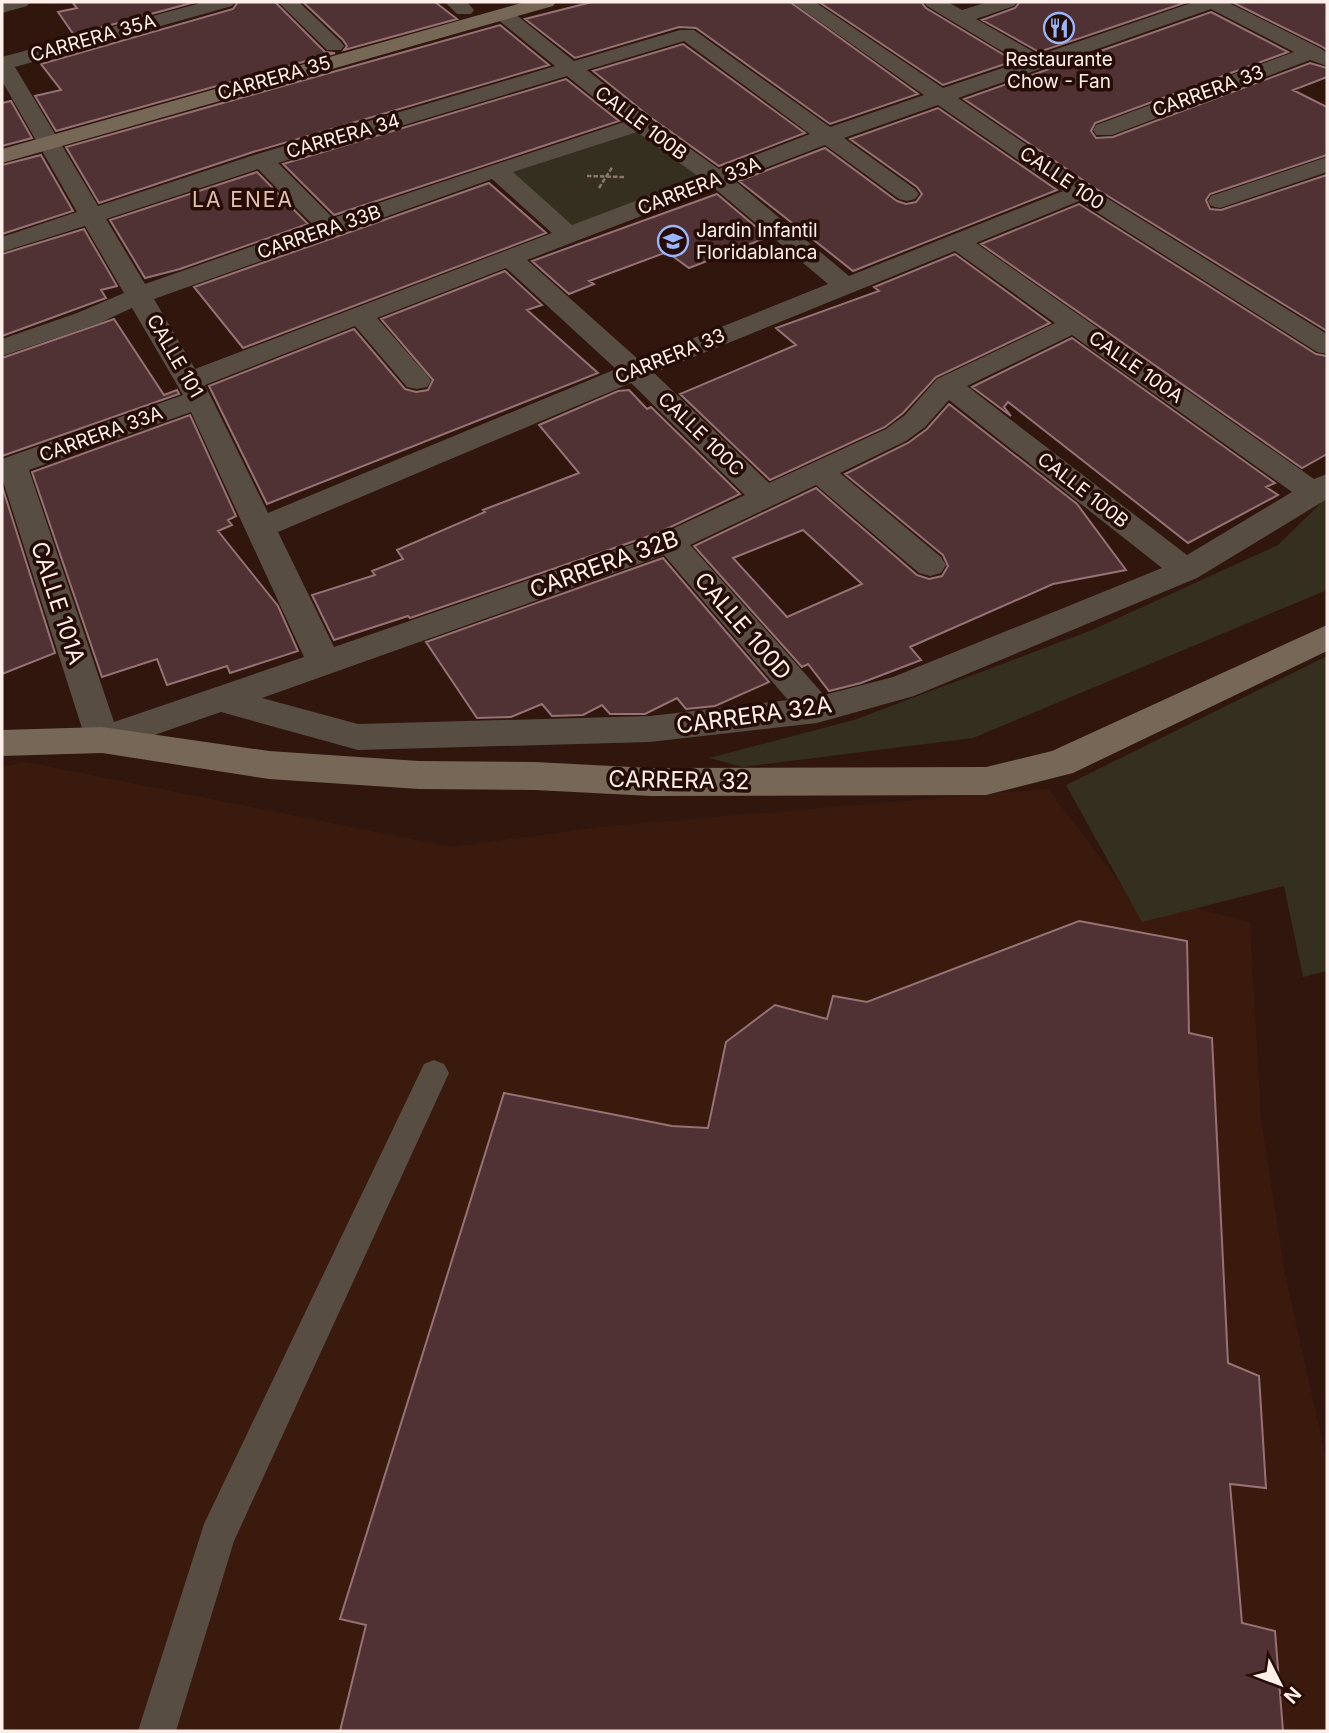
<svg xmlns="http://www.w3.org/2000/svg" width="1329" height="1733" font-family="Inter,sans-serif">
<rect width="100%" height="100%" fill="#30160d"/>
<path fill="#3b1a0e" d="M26,762L452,847L607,826L1048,789L1124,889L1250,922L1261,1118L1284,1269L1327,1464V1731H2V767Z"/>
<path fill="#342f1e" d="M640,124L718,179L570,236L496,170Z
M1327,497V590L973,738L743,767L709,758L854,720L1092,630L1278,545Z
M1327,656V971L1303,977L1284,886L1142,922L1066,785Z"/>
<path fill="#503134" stroke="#967275" stroke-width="2" fill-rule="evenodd" d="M72,2H195L74,35L58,12L77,8Z
M238,2H275L325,52L335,53L56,131L35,96L61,90L41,64L233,9Z
M303,2H435L457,19L344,50L347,46L343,40Z
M592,2H790L918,94L830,124L696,28L679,27L575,58L525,19Z
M819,2H921L926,8L1014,61L943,85Z
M1020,2H1187L1039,52L982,20L1015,8Z
M1232,2H1327V50L1321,46Z
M1211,12L1288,52L1095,123L1091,131L1096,138L1113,137L1310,63L1327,68V77L1293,90L1327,107V155L1210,194L1206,200L1210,209L1221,210L1327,175V331L1090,185L964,99Z
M500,25L549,65L253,152L99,203L66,147Z
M683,44L805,133L719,166L650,117L593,71Z
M566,79L619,121L334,215L283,164Z
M11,101L32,138L2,146V103Z
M938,108L1057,190L853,271L739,181L825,148L897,201L906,204L916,202L922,194L917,187L850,139Z
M41,155L73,211L2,234V165Z
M257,172L308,224L180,269L145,278L110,220Z
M489,183L546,233L243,348L194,287Z
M717,194L768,237L689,268L667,252L589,281L594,284L569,294L532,261Z
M1079,204L1316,354L1327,356V454L1302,468L981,244Z
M84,229L117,286L101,290L106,298L2,336V254Z
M955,254L1050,323L936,377L903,413L885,427L770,480L680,394L796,345L776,328L879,291L874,287Z
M505,271L542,305L527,310L598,373L267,504L209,386L354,329L405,389L416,392L428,390L433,380L381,319Z
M114,319L164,395L177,390L179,394L2,456V358Z
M1072,338L1275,483L1266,487L1278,495L1188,543L1008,402L1004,407L1011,416L972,387Z
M629,390L647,409L651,407L740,494L658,533L410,618L408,616L334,640L312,595L375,575L372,571L403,559L397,550L485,512L483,510L579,473L539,425L618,391Z
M949,404L1077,504L1126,570L1053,584L910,647L921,660L861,683L829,691L808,664L802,667L694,546L816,488L917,575L929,579L942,576L948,566L943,555L845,474L908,443L927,429ZM803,530L862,584L787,617L733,558Z
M190,415L236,516L228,520L232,525L218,531L278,606L298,651L230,673L227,666L167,685L157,659L102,677L32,472Z
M2,486L55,653L2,674Z
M663,558L769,682L715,706L686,709L677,698L645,714H610L602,705L583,715L552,716L542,704L511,717L477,718L426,642Z
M1079,921L1187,941L1189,1033L1212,1038L1228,1363L1259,1376L1266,1488L1230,1484L1242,1623L1275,1631L1283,1731H340L366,1625L340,1619L504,1093L672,1126L708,1128L726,1042L775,1005L827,1019L833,996L867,1002Z"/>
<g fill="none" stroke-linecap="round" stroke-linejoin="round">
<path stroke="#8b766f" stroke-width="2.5" stroke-dasharray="4.5 2" stroke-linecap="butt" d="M587,176L624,177
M599,188L613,166"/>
<path fill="#574d43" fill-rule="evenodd" d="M434,1060L444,1064L449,1073L234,1541L176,1731H138L204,1524L424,1064Z"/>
<path fill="#574d43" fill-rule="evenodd" d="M2,2H30L27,6L2,13Z
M204,2H235L232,6L15,67L98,206L254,155L555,66L496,18L493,14L496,10H510L574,61L680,30H694L830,127L924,95L792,2H815L943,88L1020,62L927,6L924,2H948L962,10L988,2H1017L1014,6L976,19L1039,55L1194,2H1227L1320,48L1327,53V66L1310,60L1112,135H1096L1093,130L1096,125L1294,52L1211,9L958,98L1089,187L1327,334V354L1317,352L1079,201L976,243L1314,479L1327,474V499L1197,578L914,696L817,723L650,742L358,750L221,712L102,753L89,750L2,478V459L183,395L132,308L95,325L2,356V339L77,313L124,293L85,226L2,252V237L77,212L2,81V57ZM684,41L810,134L719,169L648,119L587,70ZM567,76L624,122L333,218L278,163ZM938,105L1063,191L849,276L734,180L825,145L899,199L907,201L915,199L919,194L915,189L844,138ZM637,132L699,177L572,225L513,172ZM258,169L313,225L145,284L106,219ZM492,179L552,233L195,369L154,299ZM714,188L828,284L639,360L527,260ZM955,251L1055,323L937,379L905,415L886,429L769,483L654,373ZM506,268L616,369L268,513L205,385L355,326L407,387L417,389L427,387L431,381L427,375L377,318ZM1072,335L1292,492L1187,555L967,386ZM631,383L745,495L659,535L334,647L278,532ZM949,400L1162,568L893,677L824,695L690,545L816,485L919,573L930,576L941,573L946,565L941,557L840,473L906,441L925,427ZM191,412L304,657L114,722L29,470ZM664,555L788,700L650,716L358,724L262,698Z
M278,2H299L341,42L344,46L341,50H327Z
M445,2H467L474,10L471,14H457Z
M1327,157V172L1220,208L1211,206L1208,201L1211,196Z"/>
<path fill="#766757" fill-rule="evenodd" d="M525,2H556L553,6L2,163V149Z
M1327,625V651L1073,773L986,795L651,796L535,790L419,789L269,779L102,753L2,756V730L102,727L269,751L419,761L535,762L651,768L986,767L1052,751Z"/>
</g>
<defs>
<g id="restaurant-ring" transform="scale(1.575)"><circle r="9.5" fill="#250c05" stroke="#98b5fd" stroke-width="1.5"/><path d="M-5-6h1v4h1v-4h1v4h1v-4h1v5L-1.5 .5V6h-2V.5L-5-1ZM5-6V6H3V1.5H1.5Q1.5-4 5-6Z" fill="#98b5fd"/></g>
<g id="school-ring" transform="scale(1.575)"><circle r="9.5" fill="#250c05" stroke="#98b5fd" stroke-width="1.5"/><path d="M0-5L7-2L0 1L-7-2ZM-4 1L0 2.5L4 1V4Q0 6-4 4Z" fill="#98b5fd"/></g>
</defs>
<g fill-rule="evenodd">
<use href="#restaurant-ring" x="1059" y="28"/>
<use href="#school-ring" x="673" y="241"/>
</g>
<g text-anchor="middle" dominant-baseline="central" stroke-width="7" stroke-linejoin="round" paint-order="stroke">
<g font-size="19" fill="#feefea" stroke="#250c05">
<text transform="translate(93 38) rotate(-16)">CARRERA 35A</text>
<text transform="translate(274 78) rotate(-16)">CARRERA 35</text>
<text transform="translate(1208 91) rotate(-20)">CARRERA 33</text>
<text transform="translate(641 123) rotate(37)">CALLE 100B</text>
<text transform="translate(343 136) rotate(-16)">CARRERA 34</text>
<text transform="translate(1062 178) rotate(34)">CALLE 100</text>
<text transform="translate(699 186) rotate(-21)">CARRERA 33A</text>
<text transform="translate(319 232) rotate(-19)">CARRERA 33B</text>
<text transform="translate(175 356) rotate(60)">CALLE 101</text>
<text transform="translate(670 356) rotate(-22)">CARRERA 33</text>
<text transform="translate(1136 367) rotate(35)">CALLE 100A</text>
<text transform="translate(101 434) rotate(-20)">CARRERA 33A</text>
<text transform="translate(701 434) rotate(44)">CALLE 100C</text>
<text transform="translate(1083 490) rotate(38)">CALLE 100B</text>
</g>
<g font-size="19" fill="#feefea" stroke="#250c05">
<text x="1059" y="59">Restaurante<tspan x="1059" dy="22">Chow - Fan</tspan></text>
<text x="696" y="230" text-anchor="start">Jardin Infantil<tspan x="696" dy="22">Floridablanca</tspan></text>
</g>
<g font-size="21" letter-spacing="2" fill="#e4c0b3" stroke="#250c05">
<text x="243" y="199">LA ENEA</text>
</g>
<g font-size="23" fill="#feefea" stroke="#250c05">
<text transform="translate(604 564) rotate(-20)">CARRERA 32B</text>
<text transform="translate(58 603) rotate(72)">CALLE 101A</text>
<text transform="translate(743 626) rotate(49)">CALLE 100D</text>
<text transform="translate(754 715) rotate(-8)">CARRERA 32A</text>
<text transform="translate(679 780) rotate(1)">CARRERA 32</text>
</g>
</g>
<rect width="1329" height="1733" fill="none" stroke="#feefea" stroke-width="7"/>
<g transform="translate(1280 1684) rotate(132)" stroke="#250c05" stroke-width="5" paint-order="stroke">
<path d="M0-5L12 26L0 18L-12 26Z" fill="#feefea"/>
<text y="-10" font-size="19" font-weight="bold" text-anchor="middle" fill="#feefea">N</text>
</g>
</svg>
